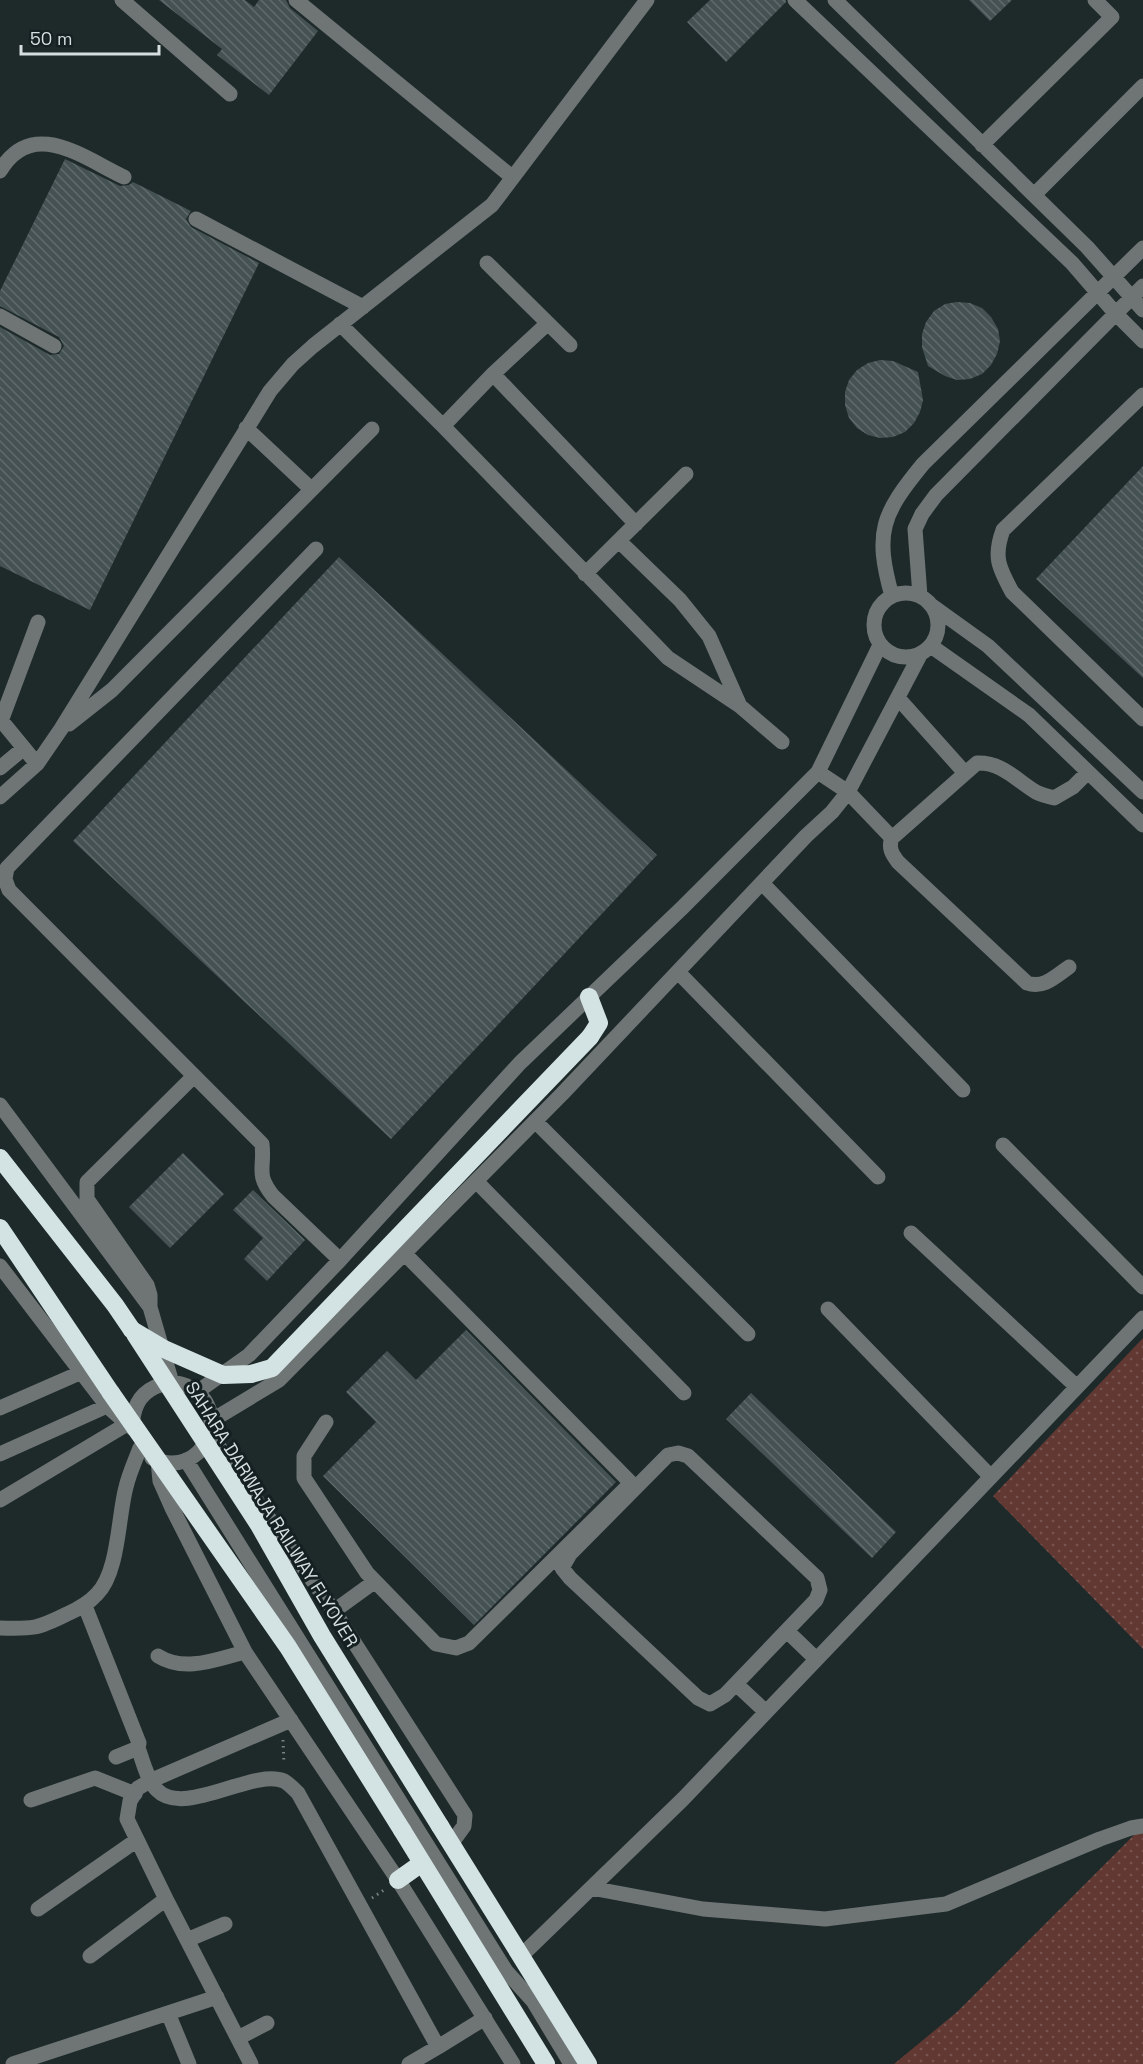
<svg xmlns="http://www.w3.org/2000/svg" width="1143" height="2064" font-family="'Space Grotesk',sans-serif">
<defs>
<pattern id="grass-dots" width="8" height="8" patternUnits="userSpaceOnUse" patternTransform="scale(1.5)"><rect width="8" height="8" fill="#623833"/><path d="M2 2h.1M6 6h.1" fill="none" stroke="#785450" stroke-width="1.8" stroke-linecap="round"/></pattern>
<pattern id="building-back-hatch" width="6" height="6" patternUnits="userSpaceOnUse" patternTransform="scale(1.5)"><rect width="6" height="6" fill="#455253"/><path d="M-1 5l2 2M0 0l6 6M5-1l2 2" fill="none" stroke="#5f6a6b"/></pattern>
</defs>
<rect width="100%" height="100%" fill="#1e2a2a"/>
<path fill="url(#grass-dots)" d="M1143,1338V1649L993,1496Z
M1143,1826V2064H894L957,2012Z"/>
<path fill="url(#building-back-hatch)" d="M159,0H245L254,7L259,0H286L290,8L318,31L269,95L217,55L222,49Z
M710,0H786V2L726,62L687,22Z
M969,0H1012L990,21Z
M65,159L120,186L129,185L133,182L191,211L186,219L191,227L259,263L90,610L0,566V327L50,355L59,354L64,346L59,337L0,306V291Z
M957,302L970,303L982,308L991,317L998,329L1000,341L997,354L991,365L982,374L970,379L957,380L945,376L928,366L922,347V334L926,322L934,311L945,304Z
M880,360L893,361L918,372L923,400L920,412L914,423L905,432L893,437L880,438L868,435L857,428L849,418L845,405V392L849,380L857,370L868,363Z
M1143,466V678L1036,579Z
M339,557L657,855L391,1139L73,841Z
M183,1153L224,1194L170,1248L129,1207Z
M253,1190L305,1240L267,1281L244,1259L263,1238L233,1210Z
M466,1330L616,1482L474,1625L323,1476L376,1422L346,1392L387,1351L416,1380Z
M751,1393L896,1532L872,1558L726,1419Z"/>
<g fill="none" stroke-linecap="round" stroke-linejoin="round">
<path stroke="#788282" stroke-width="3" stroke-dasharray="1.5 4.5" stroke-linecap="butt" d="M283,1740L284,1764
M372,1898L384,1890"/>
<path stroke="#6f7575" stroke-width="15" d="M122,0L230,94
M296,0L512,177
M795,0L1072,263L1116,314L1143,341
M835,0L1087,247L1143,310
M982,145L1112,17L1095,0
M0,171C32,117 82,157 124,177
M1034,195L1143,86
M196,219L363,307
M487,263L570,345
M0,316L54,346
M340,324L443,426L668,658L740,706L782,742
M493,374L636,524
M1143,395L1003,530C993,557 999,568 1012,592L1143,719
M443,426L493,374L548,323
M246,428L311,489
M619,541L680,600L709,636L740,706
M316,549L7,868L5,879L9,890L262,1144C265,1169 255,1173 273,1196L340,1260
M585,574L686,474
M874 625a32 32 0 1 1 64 0a32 32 0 1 1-64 0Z
M892,596C874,532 882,514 923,464L1143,248
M920,596L915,529L922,514L936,495L1143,286
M931,605L988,646L1143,792
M931,646L1029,715L1143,825
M898,698L965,773
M0,719L37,764
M1,721L38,622
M69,724L112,690L372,429
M0,768L24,748
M818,772L848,792L892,838
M0,797L37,764L61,729L270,391L293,364L313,346L492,205L647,0
M762,883L963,1090
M1069,967C1055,977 1043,989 1027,983L898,862C892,854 888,848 892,838L977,763C1002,762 1016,780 1036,792C1041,795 1048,796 1054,798L1073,787L1088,772
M678,972L878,1177
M0,1105L150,1307L172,1383
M535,1121L748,1334
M1003,1145L1143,1287
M476,1181L684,1393
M911,1233L1077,1387
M0,1266L107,1406L126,1423
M150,1306V1295L147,1285L87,1199V1182L194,1076
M828,1309L991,1477
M197,1392L249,1355L340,1260L520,1063L682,908L818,772L880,645
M0,1408L82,1372
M211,1421L279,1380L562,1094L806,836L832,812L848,792L920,655
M326,1422L304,1456V1478L367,1573L436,1644L456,1648L469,1643L631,1483L404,1253
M132,1428C133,1409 138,1395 155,1387C165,1382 177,1382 187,1386C236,1408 203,1483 152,1458
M210,1434L334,1611L465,1815L464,1826L451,1844
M678,1453L688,1456L817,1578L820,1590L816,1600L725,1695L710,1704L698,1698L570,1578L562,1568L570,1554L668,1455Z
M0,1454L107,1406
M186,1460L506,1971L533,2001L571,2064
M158,1461L160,1481L172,1508L245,1652L398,1880L513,2064
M0,1500L127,1424
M85,1606L139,1743L138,1748C143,1761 147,1780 157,1790C184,1818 253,1768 284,1781C288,1783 294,1789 298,1793L438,2047L485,2018
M334,1611L374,1582
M0,1628C33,1629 37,1629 67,1614C78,1609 88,1604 97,1594C119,1572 118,1516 126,1487C129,1474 135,1461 140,1448
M787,1631L816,1659
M158,1656C185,1673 217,1659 245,1652
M736,1684L766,1712
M116,1757L138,1748
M31,1800L95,1778L135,1794
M591,1888L703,1909L825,1919L946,1904L1100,1839L1131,1828L1143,1826
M38,1909L137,1840
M187,1940L225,1924
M90,1956L166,1899
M521,1956L683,1799L1143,1318
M168,2013L189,2064
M238,2038L267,2023
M13,2064L217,1997
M251,2064L166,1899L127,1819L130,1801L138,1788L150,1781L291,1720
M409,2064L438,2047"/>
<path stroke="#d3e3e4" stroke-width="18" d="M589,997L599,1023L590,1037
M0,1158L115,1305L132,1330
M0,1228L111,1393
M440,1826L588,2064
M402,1830L546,2064
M398,1880L422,1863"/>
<path stroke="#d3e3e4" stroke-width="18" d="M132,1330L164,1349L223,1375L251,1374L272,1368L590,1037
M135,1334L259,1525L322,1636L440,1826
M111,1393L288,1647L402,1830"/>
</g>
<g text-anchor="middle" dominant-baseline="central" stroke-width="6" stroke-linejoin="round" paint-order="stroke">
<g font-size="18" fill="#d7dedf" stroke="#142021">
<text transform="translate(272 1514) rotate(58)">SAHARA DARWAJA RAILWAY FLYOVER</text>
</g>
</g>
<path d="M21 45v9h138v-9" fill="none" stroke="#d7dedf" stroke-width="3"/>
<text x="30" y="45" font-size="18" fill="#d7dedf" stroke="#142021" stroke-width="4.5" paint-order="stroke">50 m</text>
</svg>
